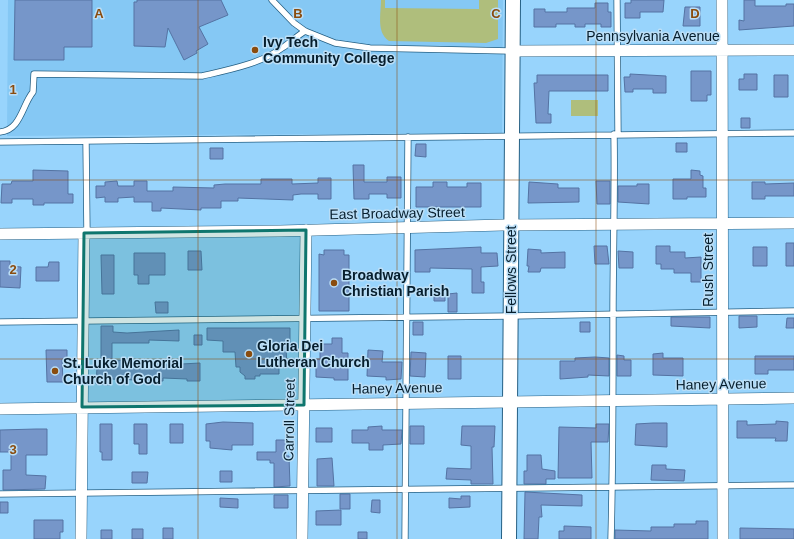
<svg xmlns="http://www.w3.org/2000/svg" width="794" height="539" font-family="Helvetica,sans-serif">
<rect width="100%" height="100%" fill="#98d4fc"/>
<path fill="#85c8f4" d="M8,0H503L502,133L7,136Z"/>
<path fill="#afbe7c" d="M381,0H385V8L479,9V0H498V39L486,43L389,41C376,33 381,13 381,0Z
M571,100H598V116H571Z"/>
<path fill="#7696c9" stroke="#5473a3" d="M15,0H92V47H64V60H14Z
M137,0H221L228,15L199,27L208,44L196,51L197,53L184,60L168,28L165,47L134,46V2H137Z
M631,0H664L663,12H640V18H625V3H631Z
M744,0H755V6H786V4H794V26L739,30V20L744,21Z
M595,3H608V12H611V27H601V24H585V27H575V24H556V27H534V9H545V12H567V8H595Z
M685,7H700V26H683Z
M691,71H711V95H707V101H691Z
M630,74L666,76V93H653V89H633V92H625L624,77H630Z
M744,74H757V90H739V79H744Z
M537,75H608V91H549L548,114H551V123H536L534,83H537Z
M774,75H788V97H774Z
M741,118H750V128H741Z
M676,143H687V152H676Z
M416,144H426V157L415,156Z
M210,148H223V159H210Z
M353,165H364V182H387V177H401V198H387V194H369V199H354Z
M33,170L68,171V194H73V203H44V205H33V199H12V203H1L2,184H11L12,181H33Z
M691,170L700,171V175L703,176V188H706V197H687V199H673V179H691Z
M318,178H331V199H318V194H301L293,195V200L238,198V201H221V208H201V210L161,208V211H152V202H134V197L118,198V202H105V197L96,198V186H105V182L117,181L118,186H134V181H147V191H173V187L214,188V185L225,184H261V179H292V184L318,183Z
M596,181H610V204H597Z
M433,182H447V187H467V183H481V207H416V187H433Z
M529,182L558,184V188H579V202L528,203Z
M752,182H765V184L794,183V196H765V199H752Z
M637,184H649V204L618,202V186H637Z
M786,243H794V266H786Z
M594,246H607L609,264H595Z
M656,246H670V252H685V258L701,257V282H691V273H674V269H661V264H656Z
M481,247V253H497L498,266L481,267V282H484V293H472V269L430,268V272H415V250Z
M753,247H767V266H753Z
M528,249L541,250V253L565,252V268H541L540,272H528L529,266H527Z
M324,250H344V255H349V311H319V254L324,255Z
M188,251H201L202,270H188Z
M618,251L633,252V268H619Z
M134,253H165V275H149V284H138V275H134Z
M101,255H114V294H102Z
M0,261H10V266L21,267L20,288L0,287Z
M49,262H59V281H36V267H48Z
M434,289H445V301H434Z
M457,293V312H448V294Z
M155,302H168V313H156Z
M739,316H757V327L739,328Z
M671,317H710V328L671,326Z
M787,318H794V328H786Z
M413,322H423V335H413Z
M580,322H590V332H580Z
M101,326H113V332L127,333L179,330V341L149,340V343H112V360L163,362V365L200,363V381H187V379L163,378V381L110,379V385L96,384L97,368H101Z
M207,328H290V346H286L287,368L279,367V374H260V376H255V379H245V376L240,372V367H236L235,352H223V341L207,340Z
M194,335H202V345H194Z
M332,338H342V353H348V380H334V378L316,377V359H320V344H332Z
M46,350H67V359H62L63,382H47Z
M368,350L383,351L382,362H402L401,379L386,380V377L367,376Z
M411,352L426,353L425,377L410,376Z
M663,353V358H683V376L653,375V354Z
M617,355L624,356V360H631V376H617Z
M448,356H461V379H448Z
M755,356H794V370H768V374H755Z
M595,357L609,358V376L588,375V377L560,379V361H575V358Z
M737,421H747V425L776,424V421L788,422L787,441H775L776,438H737Z
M223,422L253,423V445H232V450L210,448V441H206V424Z
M653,423H667V447L635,445L636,424Z
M100,424H112V460H102V452H100Z
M134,424H147V454H139V444H134Z
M170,424H183V443H170Z
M596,424H609L608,442H591L592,478H558L559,427L596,428Z
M382,426V430H402L401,444L383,445V450H369V443H352V430H368V427Z
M410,426H424V444H410Z
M462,426H495L494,447H492L493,484H471V480L446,479L447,468L471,469V446L461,445Z
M316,428H332V442H316Z
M36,429H47V455H26V475L46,476L45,489L3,490V470H11V452H0V430Z
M276,440H286V456H289L290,486L274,487V463H270V460H257V452H276Z
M527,455H541L542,469L555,471V479H546V484H524V471H527Z
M332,458L334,486H317V459Z
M652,465H666V469L685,470L684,481L651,480Z
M220,471H232V482H220Z
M132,472H148L147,483H132Z
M525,492L582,495V506L541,505L542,517H539L538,539H524Z
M340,494H350V509H340Z
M274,495H288V508H274Z
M461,496H470V507L449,508V498L461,499Z
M220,498L238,499V508L220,507Z
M372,500H380V513L371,512Z
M0,502H8V513H0Z
M341,510V525H316V511Z
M34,520H63V532H60V539H34Z
M696,521H708V539H615V530L651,531V527H674V524H696Z
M564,526L591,527V539H559V531H564Z
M163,528H173V539H163Z
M740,528L794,529V539H740Z
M132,529H143V539H132Z
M101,530H112V539H101Z
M358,532H367V539H358Z"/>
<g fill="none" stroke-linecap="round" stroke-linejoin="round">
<g stroke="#266084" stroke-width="7">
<path id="service" d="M272,0L294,23L305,31L335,43L370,48L513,51
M617,0L618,134
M0,132C21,130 22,105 33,92L34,74L202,76C228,70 260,64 282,48C290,43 297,36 305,31
M0,142L794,133
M86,142L87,233
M0,322L511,316L794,311
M0,494L794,485
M405,539L408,137
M611,539C613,464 613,389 613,314C613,254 615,194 614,134"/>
</g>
<g stroke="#266084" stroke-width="12">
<path id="minor" d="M722,0L723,539
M513,51L794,50
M0,234L280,231L503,225L794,223
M0,409L794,398
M81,539L84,233
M302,539L306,230"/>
</g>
<g stroke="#266084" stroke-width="16">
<path id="tertiary" d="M509,539L513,0"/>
</g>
<use href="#service" stroke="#fff" stroke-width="5.5"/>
<use href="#minor" stroke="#fff" stroke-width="11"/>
<use href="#tertiary" stroke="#fff" stroke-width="14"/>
</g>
<path fill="#0f766e" fill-opacity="0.2" stroke="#0f766e" stroke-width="3" stroke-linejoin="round" d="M306,230L304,405L82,407L84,233Z"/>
<path fill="none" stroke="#8a4c0e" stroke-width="1" stroke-opacity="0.55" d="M198,0V539M397,0V539M596,0V539M0,180H794M0,359H794"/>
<g fill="#8a4c0e" stroke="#bbdef6" stroke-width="1.5">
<circle cx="255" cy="50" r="4"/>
<circle cx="334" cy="283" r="4"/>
<circle cx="249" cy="354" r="4"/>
<circle cx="55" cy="371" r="4"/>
</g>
<g text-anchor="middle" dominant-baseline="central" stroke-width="3" stroke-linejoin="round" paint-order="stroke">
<g font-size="14" fill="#061e2d" stroke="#bbdef6">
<text x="653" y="36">Pennsylvania Avenue</text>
<text transform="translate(397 213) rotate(-1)">East Broadway Street</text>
<text transform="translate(511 270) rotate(-90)">Fellows Street</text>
<text transform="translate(708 270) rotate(-90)">Rush Street</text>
<text transform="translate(721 384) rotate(-1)">Haney Avenue</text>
<text transform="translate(397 388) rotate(-1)">Haney Avenue</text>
<text transform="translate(289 420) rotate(-89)">Carroll Street</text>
</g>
<g font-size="14" font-weight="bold" fill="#061e2d" stroke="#bbdef6" text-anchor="start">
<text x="263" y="42">Ivy Tech<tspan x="263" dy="16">Community College</tspan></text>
<text x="342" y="275">Broadway<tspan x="342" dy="16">Christian Parish</tspan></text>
<text x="257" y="346">Gloria Dei<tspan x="257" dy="16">Lutheran Church</tspan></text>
<text x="63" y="363">St. Luke Memorial<tspan x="63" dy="16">Church of God</tspan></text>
</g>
</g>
<g font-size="13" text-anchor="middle" font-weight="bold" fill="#8a4c0e" stroke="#bbdef6" stroke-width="3" stroke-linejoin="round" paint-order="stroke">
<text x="99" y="18">A</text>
<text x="298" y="18">B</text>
<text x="496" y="18">C</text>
<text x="695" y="18">D</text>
<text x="13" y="94">1</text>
<text x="13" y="274">2</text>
<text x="13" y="454">3</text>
</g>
</svg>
